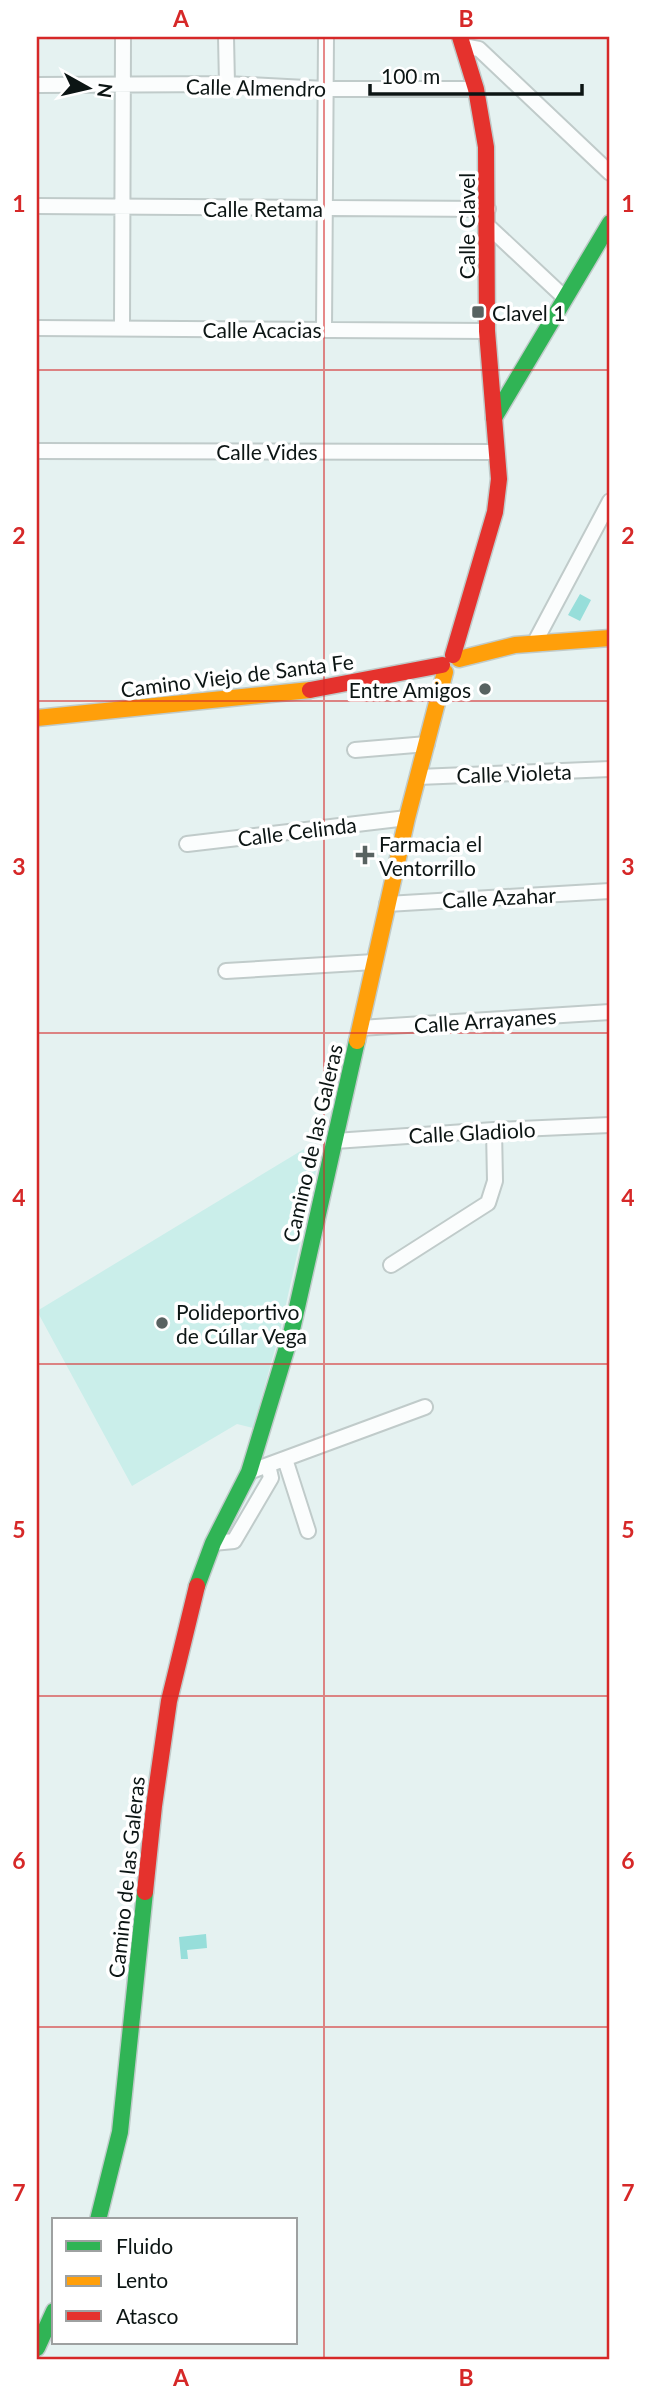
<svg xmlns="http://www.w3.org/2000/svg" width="647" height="2397" font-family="Lato,sans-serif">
<rect width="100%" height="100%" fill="#e5f2f1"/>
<path fill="#caeeea" d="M309,1146L318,1162L279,1335L253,1428L237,1424L132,1486L37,1311Z"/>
<path fill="#97deda" d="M580,594L591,600L580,621L568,615Z
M206,1934L207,1948L187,1950L188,1959H181L179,1937Z"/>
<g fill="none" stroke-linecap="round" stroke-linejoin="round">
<g stroke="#c0cbca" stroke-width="18">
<path id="street" d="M226,37L227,84
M463,46L479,49L610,173
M37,85L227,84L325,89H476
M37,206L488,209
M488,226L565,298
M37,328L487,331
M122,328L123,37
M324,329L326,37
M37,451L496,452
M535,642L610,501
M355,750L427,744
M418,777L610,769
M187,844L407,818
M387,904L610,891
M226,971L374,962
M360,1028L610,1012
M335,1141L494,1130L610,1125
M391,1265L488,1203L495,1181L494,1130
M285,1459L308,1531
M249,1472L425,1407
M213,1543L234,1541L271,1478L268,1465"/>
</g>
<g stroke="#c0cbca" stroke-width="19">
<path id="fast" d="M494,418L610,223
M197,1586L213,1543L249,1472L291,1334L357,1041
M98,2220L120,2132L145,1892
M37,2348L54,2311"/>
</g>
<g stroke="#c0cbca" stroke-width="19">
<path id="slow" d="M459,659L515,645L610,638
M37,718L310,690
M357,1041L407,818L445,672"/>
</g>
<g stroke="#c0cbca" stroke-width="19">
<path id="jam" d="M453,655L495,512L499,479L487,331L486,147L476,89L460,37
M310,690L442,665
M145,1892L154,1806L169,1701L197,1586"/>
</g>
<use href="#street" stroke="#fbfdfd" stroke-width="14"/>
<use href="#fast" stroke="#30b455" stroke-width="16"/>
<use href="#slow" stroke="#ff9f0a" stroke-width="16"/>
<use href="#jam" stroke="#e5322d" stroke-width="16"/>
</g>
<path fill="none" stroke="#d62828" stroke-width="2" stroke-opacity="0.55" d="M324,37V2360M37,370H610M37,701H610M37,1033H610M37,1364H610M37,1696H610M37,2027H610"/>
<g fill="#586261" stroke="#fff" stroke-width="2.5">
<rect x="471" y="305" width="14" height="14" rx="3.5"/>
<circle cx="485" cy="689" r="7"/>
<path d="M361.5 844.5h7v7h7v7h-7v7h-7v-7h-7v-7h7z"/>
<circle cx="162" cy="1323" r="7"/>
</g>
<g text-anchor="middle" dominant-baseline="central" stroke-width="7" stroke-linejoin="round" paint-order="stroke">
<g font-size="21" fill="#0c1514" stroke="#fff">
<text transform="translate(256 87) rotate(1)">Calle Almendro</text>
<text x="263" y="208">Calle Retama</text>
<text transform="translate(466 226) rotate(-90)">Calle Clavel</text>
<text x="262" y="329">Calle Acacias</text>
<text x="267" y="451">Calle Vides</text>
<text transform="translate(237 675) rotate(-7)">Camino Viejo de Santa Fe</text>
<text transform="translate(514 773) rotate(-2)">Calle Violeta</text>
<text transform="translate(297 831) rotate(-7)">Calle Celinda</text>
<text transform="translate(499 897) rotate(-3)">Calle Azahar</text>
<text transform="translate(485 1020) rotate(-4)">Calle Arrayanes</text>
<text transform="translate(472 1132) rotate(-3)">Calle Gladiolo</text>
<text transform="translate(312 1143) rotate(-77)">Camino de las Galeras</text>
<text transform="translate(126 1877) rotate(-84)">Camino de las Galeras</text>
</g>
<g font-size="21" fill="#0c1514" stroke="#fff" text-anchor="start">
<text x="492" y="312">Clavel 1</text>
<text x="471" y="689" text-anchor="end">Entre Amigos</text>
<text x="379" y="843">Farmacia el<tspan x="379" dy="24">Ventorrillo</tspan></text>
<text x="176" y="1311">Polideportivo<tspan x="176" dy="24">de Cúllar Vega</tspan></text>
</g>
</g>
<rect width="647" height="2397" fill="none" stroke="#ffffff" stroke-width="77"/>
<rect x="52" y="2218" width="245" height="126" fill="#ffffff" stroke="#9ea1a1" stroke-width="2"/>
<rect x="66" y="2241" width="35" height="10" fill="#30b455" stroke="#9ea1a1" stroke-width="2"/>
<text x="116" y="2254" font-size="21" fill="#0c1514">Fluido</text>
<rect x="66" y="2276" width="35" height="10" fill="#ff9f0a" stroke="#9ea1a1" stroke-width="2"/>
<text x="116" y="2288" font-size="21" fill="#0c1514">Lento</text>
<rect x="66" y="2311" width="35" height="10" fill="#e5322d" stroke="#9ea1a1" stroke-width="2"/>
<text x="116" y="2324" font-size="21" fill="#0c1514">Atasco</text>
<g transform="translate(88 88) rotate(98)" stroke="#ffffff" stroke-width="5" paint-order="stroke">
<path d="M0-5L12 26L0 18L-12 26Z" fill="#0c1514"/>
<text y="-10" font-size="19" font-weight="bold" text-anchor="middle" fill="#0c1514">N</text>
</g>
<path d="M370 84v10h212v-10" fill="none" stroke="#0c1514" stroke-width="3.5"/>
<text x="381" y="84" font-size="21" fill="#0c1514" stroke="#ffffff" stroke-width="5" paint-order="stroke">100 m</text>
<rect x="38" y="38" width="570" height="2320" fill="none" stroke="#d62828" stroke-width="2.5"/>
<g font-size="23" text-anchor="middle" font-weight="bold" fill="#d62828">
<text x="181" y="27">A</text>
<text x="466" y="27">B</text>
<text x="19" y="212">1</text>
<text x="628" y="212">1</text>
<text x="19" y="544">2</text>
<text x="628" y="544">2</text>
<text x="19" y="875">3</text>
<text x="628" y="875">3</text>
<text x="19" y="1206">4</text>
<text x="628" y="1206">4</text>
<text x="19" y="1538">5</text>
<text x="628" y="1538">5</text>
<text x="19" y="1869">6</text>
<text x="628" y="1869">6</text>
<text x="19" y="2201">7</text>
<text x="628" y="2201">7</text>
<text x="181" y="2386">A</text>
<text x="466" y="2386">B</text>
</g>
</svg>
